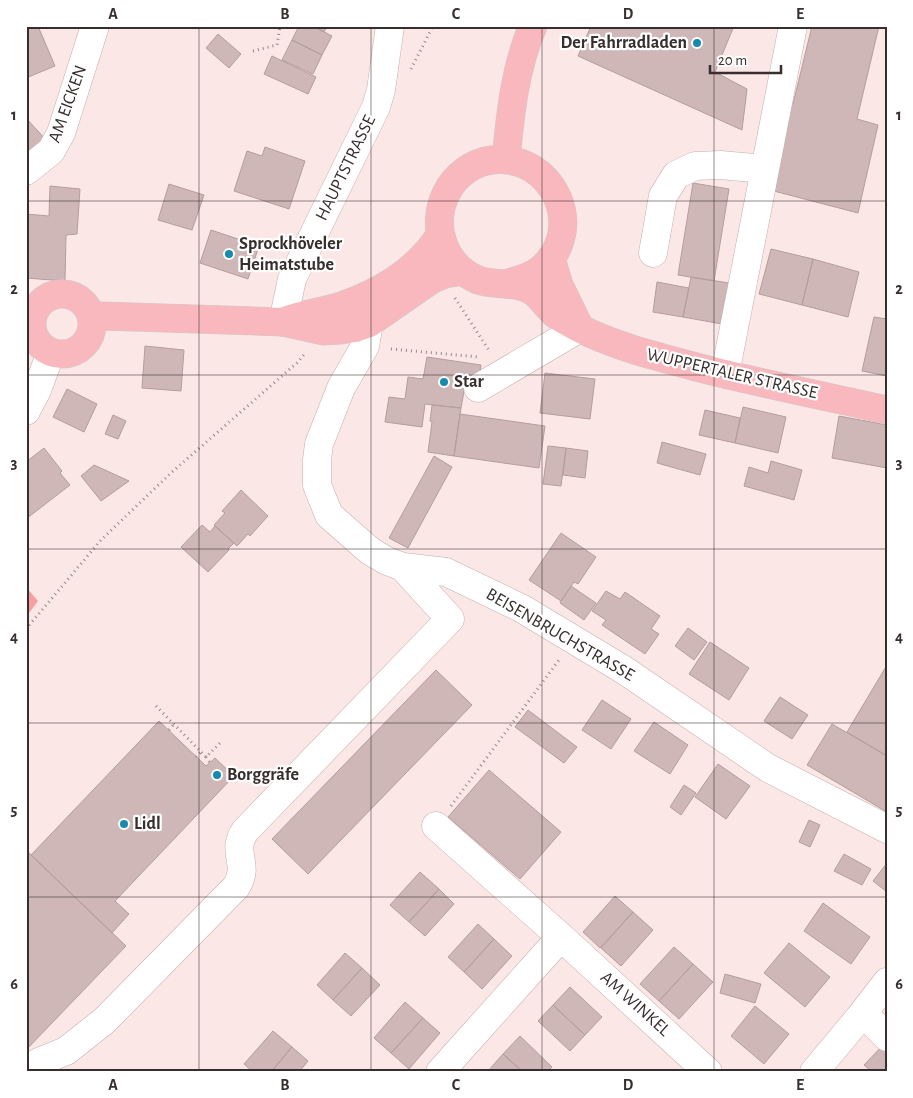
<svg xmlns="http://www.w3.org/2000/svg" width="913" height="1098" font-family="'Alegreya Sans',sans-serif">
<rect width="100%" height="100%" fill="#fce7e7"/>
<path fill="#f89ea3" d="M26,587L38,601L26,617Z"/>
<path fill="#cfb6b7" stroke="#b59d9d" d="M26,26H38L55,66L26,78Z
M299,26H313L332,36L322,55L292,40Z
M313,26H327L324,32Z
M591,26H734L715,72L747,89L742,130L578,56Z
M812,26H879L857,119L878,125L858,213L770,190L788,102L793,104Z
M218,34L241,54L229,68L206,48Z
M292,40L322,55L313,74L282,60Z
M272,56L316,77L308,94L264,74Z
M26,118L47,141L26,160Z
M265,147L305,161L289,209L234,191L247,151L262,156Z
M693,183L729,189L714,281L678,275Z
M169,184L204,195L192,230L158,220Z
M50,186L80,189L77,234L66,235L65,281L26,278V214L49,216Z
M211,230L259,246L248,279L200,263Z
M771,249L813,259L802,305L759,294Z
M813,259L859,272L848,317L802,305Z
M691,277L729,283L722,324L683,317Z
M657,282L689,288L683,317L653,312Z
M874,317L887,319V376L862,371Z
M145,346L184,350L181,391L142,388Z
M427,357L481,365L478,388L465,386L461,408L425,404L422,427L385,422L389,397L405,399L408,377L423,379Z
M545,373L595,379L590,419L540,413Z
M67,389L97,404L84,432L53,417Z
M432,405L461,408L454,456L428,452L432,422L430,421Z
M743,407L786,417L778,453L735,443Z
M705,410L740,418L735,443L699,435Z
M460,414L545,426L539,468L454,456Z
M113,415L126,421L118,439L105,434Z
M839,416L887,425V468L832,458Z
M662,442L706,454L700,475L657,463Z
M548,446L566,448L561,486L543,484Z
M44,448L62,471L60,473L70,485L26,519V462Z
M566,448L588,451L585,478L563,475Z
M434,456L452,467L408,548L389,538Z
M771,461L802,470L794,500L744,486L749,467L768,473Z
M94,465L129,481L101,501L81,476Z
M241,490L268,516L250,536L248,534L237,546L214,525L225,513L222,511Z
M202,525L210,532L215,526L234,543L228,549L229,550L208,572L181,547Z
M561,533L596,557L578,584L574,582L561,601L529,580Z
M571,586L596,603L584,620L560,603Z
M606,591L620,599L625,592L660,616L651,629L659,634L645,654L602,625L606,620L592,611Z
M688,628L707,642L694,660L675,646Z
M710,642L749,668L729,700L689,674Z
M887,665V756L847,732Z
M436,670L472,705L308,874L272,839Z
M780,697L808,715L792,739L764,721Z
M602,700L631,719L611,749L582,730Z
M528,710L577,747L564,763L515,727Z
M159,721L206,766L215,758L234,776L115,901L129,914L112,933L31,855Z
M654,722L688,745L670,774L634,751Z
M832,724L887,756V812L807,765Z
M718,764L750,786L726,819L695,797Z
M489,770L561,832L520,879L448,817Z
M684,785L696,793L681,815L670,807Z
M809,820L820,825L810,847L799,842Z
M26,850L126,946L26,1050Z
M844,854L871,869L862,885L834,871Z
M887,863V892L873,881Z
M420,872L439,889L409,922L390,905Z
M439,889L454,904L425,936L409,922Z
M615,896L633,912L600,948L583,932Z
M823,903L870,937L851,964L804,931Z
M633,912L653,930L621,966L601,948Z
M478,924L494,939L464,972L448,957Z
M494,939L512,956L482,989L464,972Z
M789,943L830,977L805,1007L764,973Z
M674,947L693,964L659,1001L640,984Z
M345,953L362,968L333,1000L317,985Z
M693,964L713,982L679,1019L659,1001Z
M362,968L380,985L351,1016L333,1000Z
M725,974L761,984L755,1003L720,993Z
M570,987L602,1017L585,1035L553,1005Z
M405,1002L423,1018L391,1053L374,1038Z
M553,1005L585,1035L570,1051L538,1021Z
M755,1006L789,1034L764,1064L731,1036Z
M423,1018L440,1033L409,1069L391,1053Z
M273,1031L292,1047L271,1072H253L244,1064Z
M520,1036L552,1067L547,1072H523L503,1054Z
M885,1043L887,1045V1072H872L864,1065Z
M292,1047L308,1061L299,1072H271Z
M503,1054L523,1072L488,1071Z"/>
<g fill="none" stroke-linecap="round" stroke-linejoin="round">
<g stroke="#c6adae" stroke-width="29">
<path id="minor" d="M26,171L51,151L61,133L95,26
M653,253L663,196L676,175L695,166L720,165L765,169
M362,302L369,323L365,346L341,388L319,444L317,460V485L329,515L370,551L387,561L403,567L446,572L521,608L624,670L768,768L887,829
M283,322L292,279L376,107L381,90L390,26
M725,374L793,26
M478,388L580,328
M26,411L37,390L51,352
M436,826L561,937L708,1072
M863,1013L887,1037
M26,1069L39,1062L66,1051L104,1021L236,887C251,863 230,854 245,831L450,619L403,567
M440,1072L561,937
M814,1072L859,1018L887,982"/>
</g>
<g stroke="#cfcdcd" stroke-width="29">
<path id="major" d="M506,160C510,116 515,67 533,26
M551,258L559,285L580,328
M508,283C520,280 531,277 541,269C588,229 553,153 492,160C473,162 454,176 446,194C430,226 444,266 478,280C496,286 516,281 532,291C541,297 547,307 555,314C562,319 572,324 579,328C617,347 656,356 696,367C759,383 823,396 887,410
M32 324a30 30 0 1 1 60 0a30 30 0 1 1-60 0Z
M91,317L102,316L283,322L324,331L341,330L355,328L369,323L431,280L445,274L463,271
M285,321C303,314 323,312 341,306C380,293 418,270 440,235"/>
</g>
<path stroke="#978888" stroke-width="3" stroke-dasharray="1 4" stroke-linecap="butt" d="M253,51L277,45L280,26
M411,69L433,26
M455,298L490,352
M391,349L479,357
M26,629L101,540L172,472L298,362L306,352
M156,706L206,757L220,743
M169,730L174,724
M196,757L201,752
M206,757L210,763
M451,806L559,660"/>
<use href="#minor" stroke="#fff" stroke-width="28"/>
<use href="#major" stroke="#f8b8bd" stroke-width="28"/>
</g>
<path fill="none" stroke="#372e2e" stroke-width="1" stroke-opacity="0.55" d="M199,26V1072M371,26V1072M542,26V1072M714,26V1072M26,201H887M26,375H887M26,549H887M26,723H887M26,897H887"/>
<g fill="#178aaf" stroke="#fff" stroke-width="2">
<circle cx="697" cy="43" r="5"/>
<circle cx="229" cy="254" r="5"/>
<circle cx="444" cy="382" r="5"/>
<circle cx="217" cy="775" r="5"/>
<circle cx="124" cy="824" r="5"/>
</g>
<g text-anchor="middle" dominant-baseline="central" stroke-width="4.5" stroke-linejoin="round" paint-order="stroke">
<g font-size="18" font-weight="bold" fill="#372e2e" stroke="#fff" text-anchor="start">
<text x="687" y="43" text-anchor="end">Der Fahrradladen</text>
<text x="239" y="244">Sprockhöveler<tspan x="239" dy="21">Heimatstube</tspan></text>
<text x="454" y="382">Star</text>
<text x="227" y="775">Borggräfe</text>
<text x="134" y="824">Lidl</text>
</g>
<g font-size="18" fill="#372e2e" stroke="#fff">
<text transform="translate(68 104) rotate(-70)">AM EICKEN</text>
<text transform="translate(346 168) rotate(-64)">HAUPTSTRASSE</text>
<text transform="translate(732 374) rotate(13)">WUPPERTALER STRASSE</text>
<text transform="translate(560 635) rotate(30)">BEISENBRUCHSTRASSE</text>
<text transform="translate(635 1004) rotate(42)">AM WINKEL</text>
</g>
</g>
<rect width="913" height="1098" fill="none" stroke="#ffffff" stroke-width="55"/>
<path d="M710 65v8h71v-8" fill="none" stroke="#372e2e" stroke-width="2.5"/>
<text x="718" y="65" font-size="15" fill="#372e2e" stroke="#ffffff" stroke-width="4" paint-order="stroke">20 m</text>
<rect x="28" y="28" width="858" height="1042" fill="none" stroke="#372e2e" stroke-width="2"/>
<g font-size="16" text-anchor="middle" font-weight="bold" fill="#372e2e">
<text x="113" y="19">A</text>
<text x="285" y="19">B</text>
<text x="456" y="19">C</text>
<text x="628" y="19">D</text>
<text x="800" y="19">E</text>
<text x="14" y="120">1</text>
<text x="899" y="120">1</text>
<text x="14" y="294">2</text>
<text x="899" y="294">2</text>
<text x="14" y="468">3</text>
<text x="899" y="468">3</text>
<text x="14" y="642">4</text>
<text x="899" y="642">4</text>
<text x="14" y="815">5</text>
<text x="899" y="815">5</text>
<text x="14" y="989">6</text>
<text x="899" y="989">6</text>
<text x="113" y="1090">A</text>
<text x="285" y="1090">B</text>
<text x="456" y="1090">C</text>
<text x="628" y="1090">D</text>
<text x="800" y="1090">E</text>
</g>
</svg>
